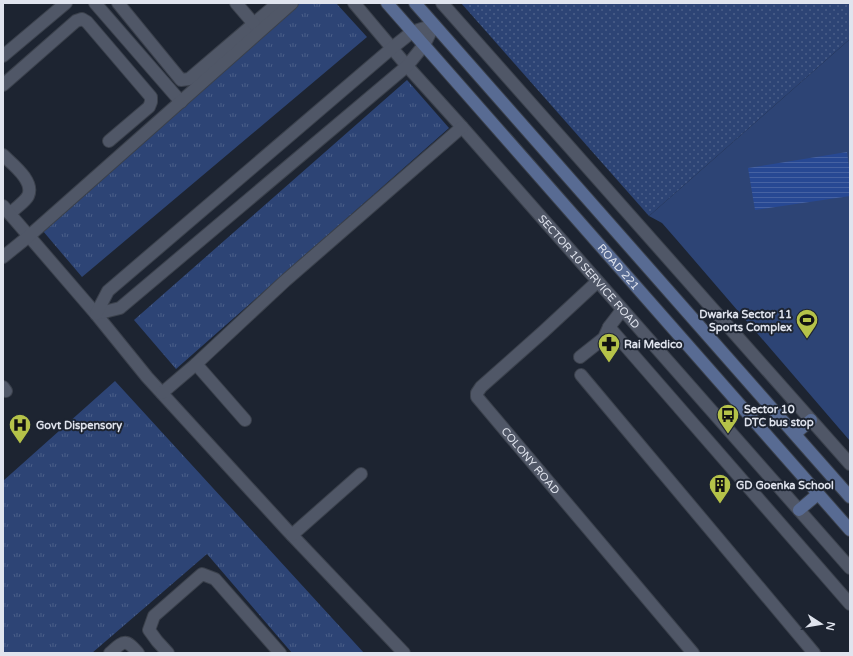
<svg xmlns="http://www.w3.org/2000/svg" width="853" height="656" font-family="'Varela Round',sans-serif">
<defs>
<pattern id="grass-dots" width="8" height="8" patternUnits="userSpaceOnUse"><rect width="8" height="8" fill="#2d4475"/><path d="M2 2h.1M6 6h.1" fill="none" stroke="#4b5f89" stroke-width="1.8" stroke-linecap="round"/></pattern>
<pattern id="park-tufts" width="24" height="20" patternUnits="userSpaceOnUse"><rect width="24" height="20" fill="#2d4475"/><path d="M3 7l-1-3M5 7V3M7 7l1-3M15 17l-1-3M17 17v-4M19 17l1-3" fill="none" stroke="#4b5f89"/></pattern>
<pattern id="water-rules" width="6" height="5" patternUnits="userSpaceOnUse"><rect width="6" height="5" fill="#274893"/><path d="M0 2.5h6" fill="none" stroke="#4662a2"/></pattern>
</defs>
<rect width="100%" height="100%" fill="#1d2431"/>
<path fill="url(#grass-dots)" d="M461,3H850V39L649,216Z"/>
<path fill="url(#park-tufts)" d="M297,3H336L367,37L82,277L37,224Z
M407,80L449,128L176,369L134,320Z
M115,381L364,653H292L207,554L92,653H3V481Z"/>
<path fill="#2d4475" d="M850,39V441L676,239L662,223L649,216Z"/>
<path fill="url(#water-rules)" d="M847,152L850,174V196L755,210L748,168Z"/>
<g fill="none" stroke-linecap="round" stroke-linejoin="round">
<g stroke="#3b414c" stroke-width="14">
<g id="minor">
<path d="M95,3L181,102"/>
<path d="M118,3L181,80L189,79L278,3"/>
<path d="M236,3L254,24"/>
<path id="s1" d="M354,3L407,66L462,127L850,568"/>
<path d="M442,3L850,464"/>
<path d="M3,56L66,3"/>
<path d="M3,85L76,21L82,19L87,22L151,97V102L149,107L109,141"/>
<path d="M3,155C12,164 35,181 28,196C25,202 15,208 10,214"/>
<path d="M3,206L96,314L147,377L288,531L404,653"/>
<path d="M3,257L29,236L292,3"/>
<path id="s2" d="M597,282L543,332L481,387L477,393V397L693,653"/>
<path d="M96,314L120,308L407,66L424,45L434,25"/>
<path d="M96,314L108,291L392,48L412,32L434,25"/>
<path d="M609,327L850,604"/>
<path d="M580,357L604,338L609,327L622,310"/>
<path d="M196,364L285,281L462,127"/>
<path d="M581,375L814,653"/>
<path d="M3,387L6,391"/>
<path d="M162,393L196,364L245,420"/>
<path d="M292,535L361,474"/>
<path d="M110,653C124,641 125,638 138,653"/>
<path d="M168,653L157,641L149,630L154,616L202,574L215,579L280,653"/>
</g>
</g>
<g stroke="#3b414c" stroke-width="14">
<g id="secondary">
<path id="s3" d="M387,3L850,530"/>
<path d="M415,3L850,497"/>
<path d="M795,434L811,420"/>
<path d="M799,510L818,494"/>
</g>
</g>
<use href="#minor" stroke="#505767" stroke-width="12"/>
<use href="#secondary" stroke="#586b93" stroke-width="12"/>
</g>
<defs>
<g id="stadium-pin" transform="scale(1.15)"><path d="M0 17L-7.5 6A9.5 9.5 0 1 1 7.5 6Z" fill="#b5c249" stroke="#1d2431"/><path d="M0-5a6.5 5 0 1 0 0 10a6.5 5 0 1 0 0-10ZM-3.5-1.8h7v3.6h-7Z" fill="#111"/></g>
<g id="pharmacy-pin" transform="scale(1.15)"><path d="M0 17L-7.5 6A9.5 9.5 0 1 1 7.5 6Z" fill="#b5c249" stroke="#1d2431"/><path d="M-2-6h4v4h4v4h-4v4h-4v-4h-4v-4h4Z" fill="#111"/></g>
<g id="bus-pin" transform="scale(1.15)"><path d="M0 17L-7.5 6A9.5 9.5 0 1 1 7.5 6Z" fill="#b5c249" stroke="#1d2431"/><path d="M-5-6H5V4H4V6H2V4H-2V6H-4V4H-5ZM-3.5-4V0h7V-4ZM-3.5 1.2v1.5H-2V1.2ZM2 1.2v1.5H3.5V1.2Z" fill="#111"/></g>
<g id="hospital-pin" transform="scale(1.15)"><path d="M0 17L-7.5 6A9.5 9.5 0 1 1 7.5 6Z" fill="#b5c249" stroke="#1d2431"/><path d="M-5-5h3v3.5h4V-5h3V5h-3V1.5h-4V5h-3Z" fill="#111"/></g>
<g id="building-pin" transform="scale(1.15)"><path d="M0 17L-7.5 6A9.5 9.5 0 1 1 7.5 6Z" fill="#b5c249" stroke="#1d2431"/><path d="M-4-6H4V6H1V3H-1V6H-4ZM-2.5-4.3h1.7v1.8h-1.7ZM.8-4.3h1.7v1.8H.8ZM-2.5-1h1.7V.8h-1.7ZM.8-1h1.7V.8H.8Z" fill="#111"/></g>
</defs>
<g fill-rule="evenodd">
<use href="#stadium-pin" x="807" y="320"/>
<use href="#pharmacy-pin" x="609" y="344"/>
<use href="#bus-pin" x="728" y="415"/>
<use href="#hospital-pin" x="20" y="425"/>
<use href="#building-pin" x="720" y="485"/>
</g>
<g text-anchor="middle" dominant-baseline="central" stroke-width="4" stroke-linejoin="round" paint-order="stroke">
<g font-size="11" fill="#e0e4ee" stroke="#1d2431">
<text stroke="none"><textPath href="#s3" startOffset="351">ROAD 221</textPath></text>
<text stroke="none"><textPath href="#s1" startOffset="357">SECTOR 10 SERVICE ROAD</textPath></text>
<text stroke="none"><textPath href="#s2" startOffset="251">COLONY ROAD</textPath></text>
</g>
<g font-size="11" font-weight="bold" fill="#e0e4ee" stroke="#1d2431" text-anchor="start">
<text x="792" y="314" text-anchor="end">Dwarka Sector 11<tspan x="792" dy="13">Sports Complex</tspan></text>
<text x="624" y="344">Rai Medico</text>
<text x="744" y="409">Sector 10<tspan x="744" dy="13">DTC bus stop</tspan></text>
<text x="36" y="425">Govt Dispensory</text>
<text x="736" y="485">GD Goenka School</text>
</g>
</g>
<rect width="853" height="656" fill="none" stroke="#e0e4ee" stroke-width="8"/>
<g transform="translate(821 624) rotate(102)" stroke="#1d2431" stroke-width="3" paint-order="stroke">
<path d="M0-3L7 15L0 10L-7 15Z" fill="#e0e4ee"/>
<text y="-6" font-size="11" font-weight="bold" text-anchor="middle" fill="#e0e4ee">N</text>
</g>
</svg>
